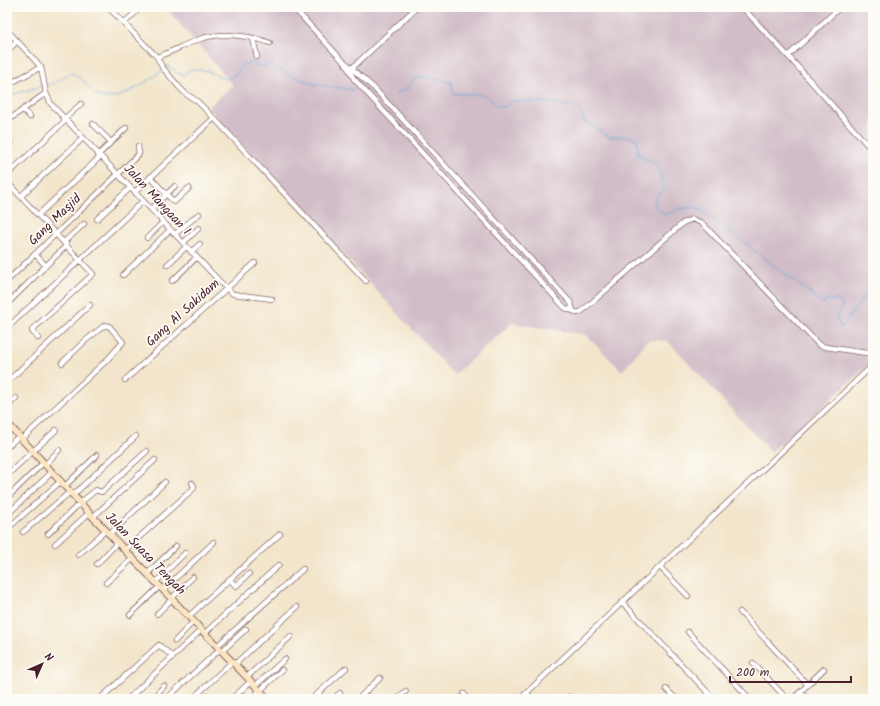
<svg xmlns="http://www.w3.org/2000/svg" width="880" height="706" font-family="Kalam,sans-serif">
<rect width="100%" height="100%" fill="#fdfcf7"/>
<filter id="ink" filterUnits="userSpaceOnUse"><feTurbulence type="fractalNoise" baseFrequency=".025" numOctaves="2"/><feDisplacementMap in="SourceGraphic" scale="8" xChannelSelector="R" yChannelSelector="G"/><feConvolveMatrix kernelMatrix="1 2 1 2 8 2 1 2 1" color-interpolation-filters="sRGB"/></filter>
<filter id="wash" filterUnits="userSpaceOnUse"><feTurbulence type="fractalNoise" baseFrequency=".012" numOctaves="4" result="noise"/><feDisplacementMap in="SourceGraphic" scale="16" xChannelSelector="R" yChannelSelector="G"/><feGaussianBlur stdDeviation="0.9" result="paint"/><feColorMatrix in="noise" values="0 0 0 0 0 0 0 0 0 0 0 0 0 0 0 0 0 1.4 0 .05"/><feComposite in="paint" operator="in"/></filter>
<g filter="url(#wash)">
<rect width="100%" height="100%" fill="#f2e5cb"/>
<path fill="#d1bdc8" d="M165,7H873V368L867,367L771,452L668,341L648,340L622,371L586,335L512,323L454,375L208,107L233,85Z"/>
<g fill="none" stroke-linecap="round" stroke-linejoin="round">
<path stroke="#63a9d9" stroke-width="1" d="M166,67L168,66L179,74L183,75L191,69L208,71L225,79L236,75L243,65L250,62L261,67L269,64L288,74L313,84L353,90
M46,85L55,83L71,73C75,75 79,77 82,80C87,83 90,90 95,94C113,108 147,81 162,71
M396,94C400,92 406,89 410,86C411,84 412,82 413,80C424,72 439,81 451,82L453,93C463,95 476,93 485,96C496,100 489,108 505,107L511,101L558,103L581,109L583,121L610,137L620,136L637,138L638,155L658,165L663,189C652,202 650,205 666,215L678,209L696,207L724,227L824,304L826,300H837L843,304L836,317L841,328L873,284
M7,96L43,86"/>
</g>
</g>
<g filter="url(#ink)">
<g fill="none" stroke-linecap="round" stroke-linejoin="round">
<g stroke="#856463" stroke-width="6">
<path id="street" d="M108,7L157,57L162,67L179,87L186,94L197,101L214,118L366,281
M293,7L340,58L374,88L571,303L573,311
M742,7L788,56L873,151
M124,23L137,11
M7,30L41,67
M253,38L257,57
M7,52L17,41
M788,56L840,7
M157,57C172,52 185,44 200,39C221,32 249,35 270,43
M345,63L354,79L565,308L578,313L582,311L683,223L692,219L702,223L819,345L826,347L873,354
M41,67L46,93L51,104L226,288L233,294L272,299
M350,70L417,7
M7,85L41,67
M23,109L30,117
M64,119L81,104
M7,121L46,93
M93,124L111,142
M7,139L10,143
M98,155L126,128
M7,175L66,120
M150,177L174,202L189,188
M7,182L93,274L32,330V331L38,338
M135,192L214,118
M21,196L83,138
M151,209L175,186
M38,215L100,157
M97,219L130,188
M175,234L199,214
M147,238L163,222
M64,242L84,224
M183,243L199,228
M191,252L200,244
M35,254L46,266
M167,265L186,247
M123,275L170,230
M7,281L139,154L138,146
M172,281L196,258
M7,304L67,245
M7,328L143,201
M125,380L255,263
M7,382L90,305
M7,407L16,398
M22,439L108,359L123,342L109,326L105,325L85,341L62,363
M7,447L19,436
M45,465L59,450
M7,475L56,430
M65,486L97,455
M73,495L136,436
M7,498L43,463
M11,511L52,472
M93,517L155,460
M7,529L61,481
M23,532L70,492
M48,534L80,503L96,490L101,492L103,491L147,451
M110,534L165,482
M55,544L89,513
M125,550L194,488V486L192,483
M78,555L106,530
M97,564L118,542
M660,567L688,596
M148,573L176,546
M229,579L236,586L249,574
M156,582L185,553
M106,583L133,558
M163,590L214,542
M172,598L193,577
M623,603L714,699
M740,612L808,685
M157,614L172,599
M130,615L160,586
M189,616L280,534
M688,632L750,699
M205,633L279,565
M175,641L194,621
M217,646L303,569
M222,651L246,629
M753,663L787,699
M235,664L297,607
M247,677L291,636
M255,686L285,659
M666,689L676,699
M199,692L206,699
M801,692L808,699
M527,693L532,699
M464,694L469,699
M569,697L571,699
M100,699L159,645L173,657
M128,699L202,629
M152,699L164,686
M166,699L220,649
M192,699L232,662
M206,699L208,696L212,699
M232,699L251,681
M251,699L282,670
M312,699L346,668
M333,699L340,693
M358,699L380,678
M396,699L406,691
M520,699L873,365
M793,699L824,669"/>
</g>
<g stroke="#856463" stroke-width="8">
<path id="secondary" d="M7,423L93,517L268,699"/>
</g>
<use href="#street" stroke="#fff" stroke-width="4.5"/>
<use href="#secondary" stroke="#fbe6c4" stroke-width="6"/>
</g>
</g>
<g text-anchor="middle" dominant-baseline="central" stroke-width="3.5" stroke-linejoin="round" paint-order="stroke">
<g font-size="13" fill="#4a1f2b" stroke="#fdfcf7">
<text transform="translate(157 200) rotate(47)">Jalan Mangaan I</text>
<text transform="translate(55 220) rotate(-44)">Gang Masjid</text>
<text transform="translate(183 313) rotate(-42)">Gang Al Sakidam</text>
<text transform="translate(145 554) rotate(46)">Jalan Suasa Tengah</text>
</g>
</g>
<rect width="880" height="706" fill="none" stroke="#fdfcf7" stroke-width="24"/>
<g transform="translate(42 664) rotate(45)" stroke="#fdfcf7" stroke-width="3" paint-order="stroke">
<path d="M0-3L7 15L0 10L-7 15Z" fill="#4a1f2b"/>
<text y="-6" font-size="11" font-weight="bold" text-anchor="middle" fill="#4a1f2b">N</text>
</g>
<path d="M730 676v6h121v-6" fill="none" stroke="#4a1f2b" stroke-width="2"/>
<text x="736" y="676" font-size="12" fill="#4a1f2b" stroke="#fdfcf7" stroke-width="3" paint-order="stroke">200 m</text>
</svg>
